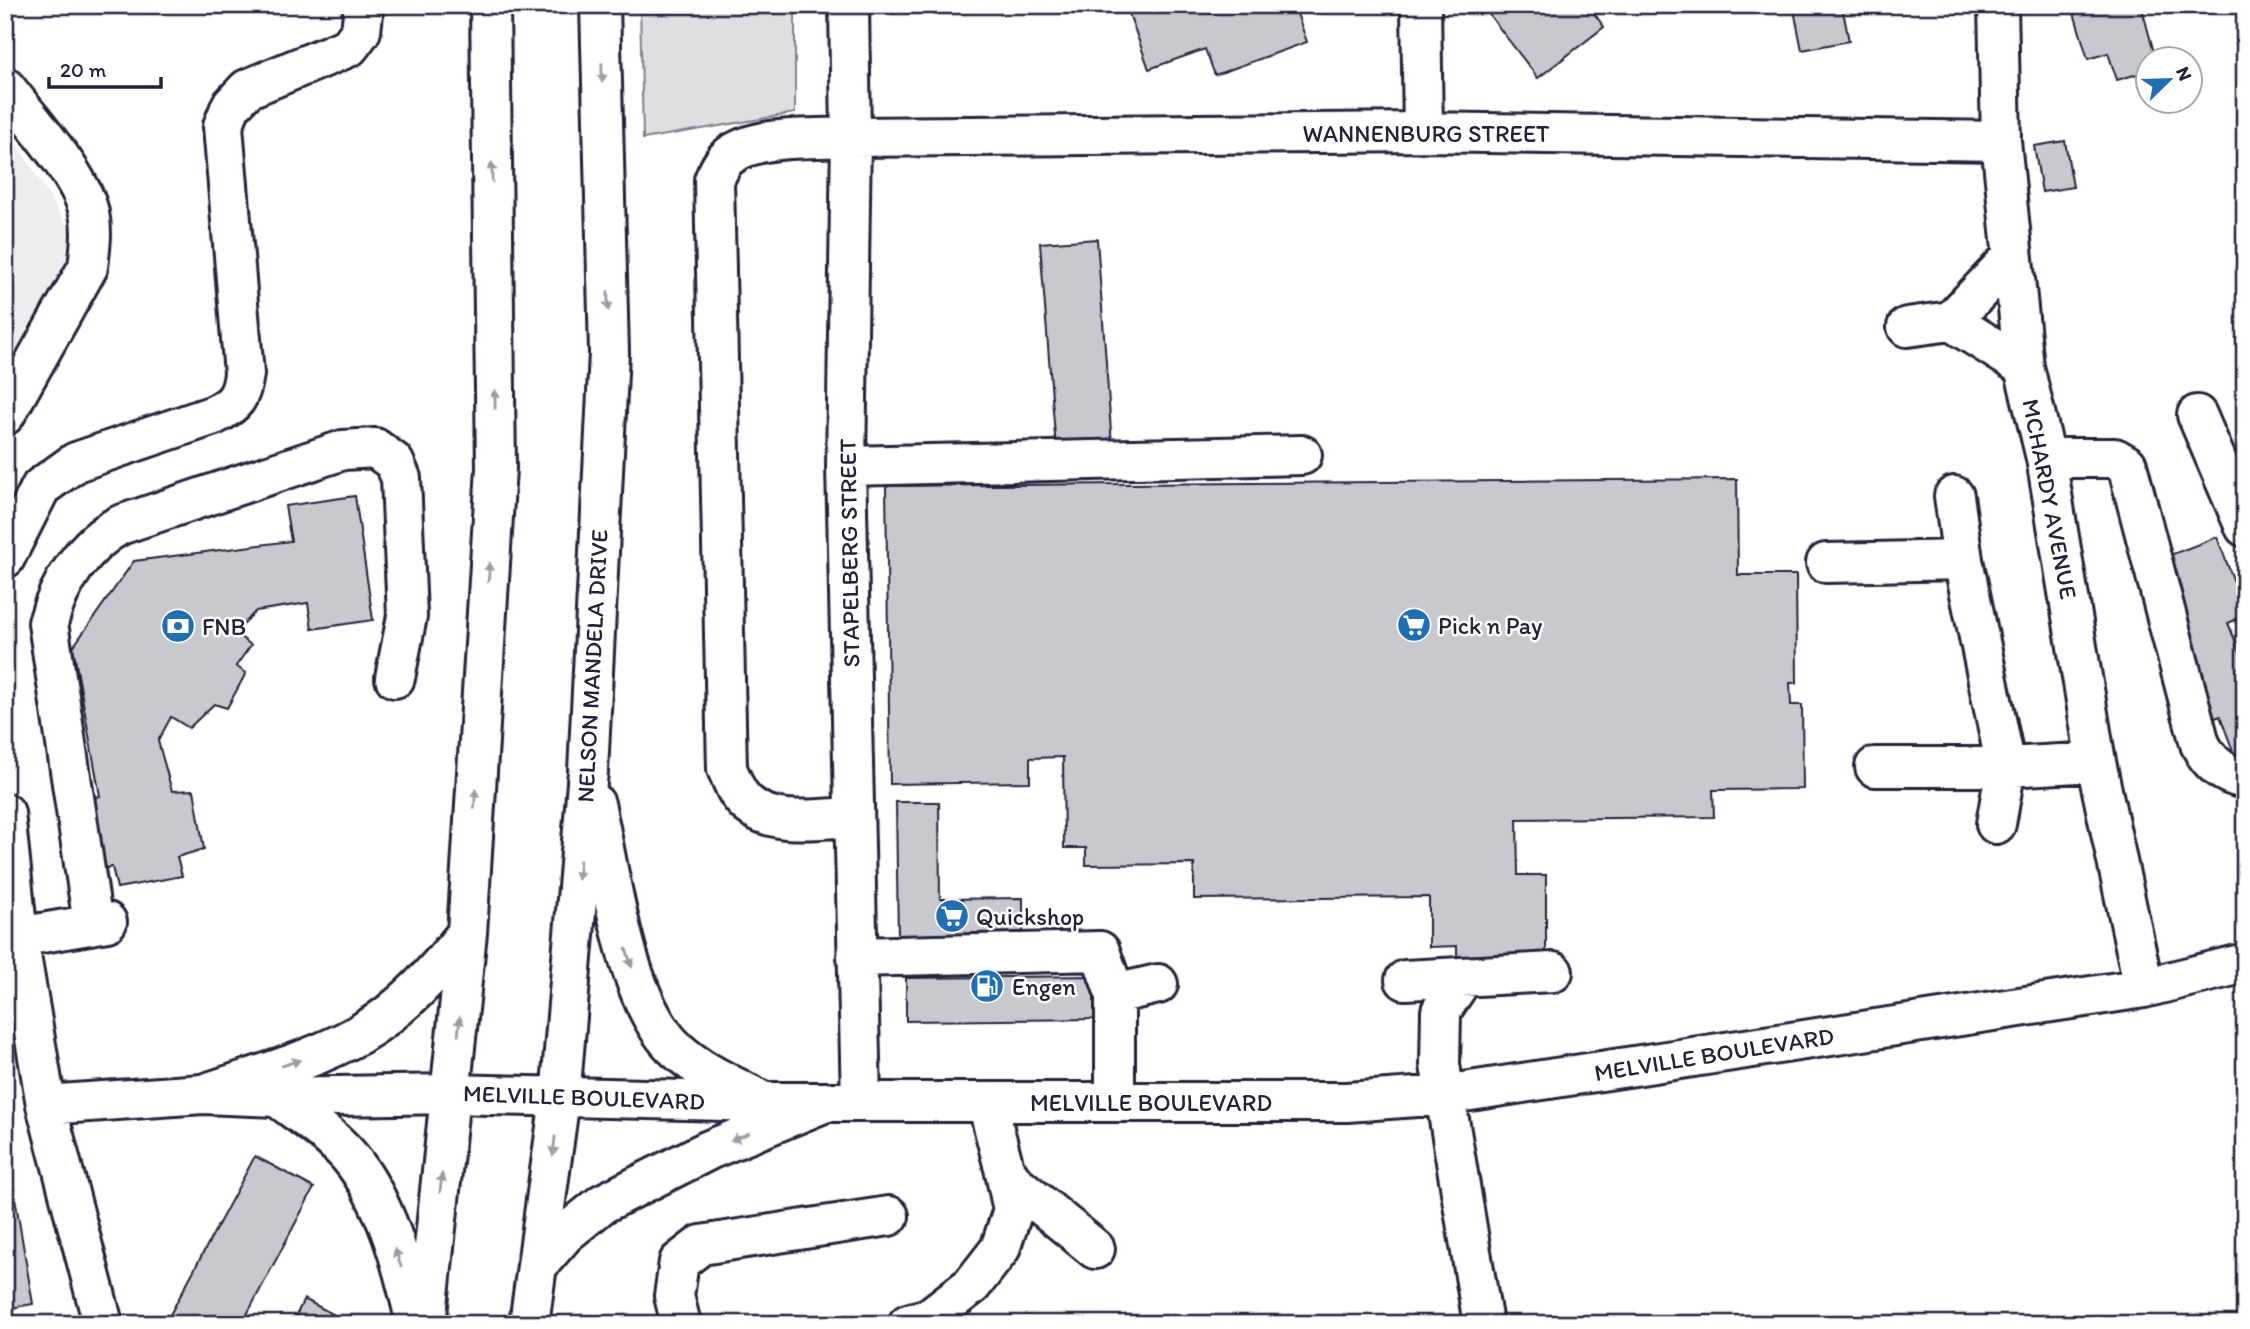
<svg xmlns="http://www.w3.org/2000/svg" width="2250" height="1329" font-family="Itim,sans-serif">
<rect width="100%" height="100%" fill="#fff"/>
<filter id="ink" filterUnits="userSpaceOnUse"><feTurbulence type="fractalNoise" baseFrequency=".0143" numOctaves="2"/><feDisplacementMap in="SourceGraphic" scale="14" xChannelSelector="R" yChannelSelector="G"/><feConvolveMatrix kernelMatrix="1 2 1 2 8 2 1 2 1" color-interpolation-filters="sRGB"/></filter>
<g filter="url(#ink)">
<path fill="#eeeef1" d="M5,124L77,242L5,370Z"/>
<path fill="#dfdfe2" stroke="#80808e" stroke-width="2" d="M640,5H795V113L643,139Z"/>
<path fill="#c8c8cf" stroke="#22223b" stroke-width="2" d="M1126,5H1294L1307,42L1215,75L1205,49L1149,69Z
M1488,5H1588L1604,27L1538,78L1484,8Z
M1793,5H1846L1842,6L1849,41L1802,50Z
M2083,5H2141L2156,60H2148V71L2117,80L2108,53L2088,59L2074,13L2085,10Z
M2065,141L2073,187L2042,192L2034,146Z
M1097,239L1112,445L1056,449L1040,243Z
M1737,479L1738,575H1796L1797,683H1790L1791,705H1802L1803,789L1713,790L1714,817L1517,819L1518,875H1546V960L1457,961V946L1429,947V897L1194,899V864L1086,865V848H1064L1063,757L1030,758V782L890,784L886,486Z
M355,496L373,620L312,629L308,603L256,611L235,633L251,645L236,666L246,673L227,708L214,704L189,728L171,717L158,741L172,791L194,790L204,849L177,857L182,876L117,888L112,867L87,872L77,802L100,796L73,647L134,561L291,541L285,506Z
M2217,537L2245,611V616L2228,623L2245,665V756L2236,759L2220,716L2202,724L2157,560Z
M896,802H939L940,899L1023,898V937L898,939Z
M1096,976V1019L906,1021V978Z
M5,1138L33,1304L5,1309Z
M255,1156L314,1188L242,1324H165Z
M304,1299L346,1321L345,1324H292Z"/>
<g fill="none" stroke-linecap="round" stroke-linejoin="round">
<g stroke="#22223b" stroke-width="44">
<path id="minor" d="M849,5L851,137L846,466L861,1101
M1421,5L1423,132
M1998,5L2001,141L2024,367L2046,458L2096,762L2144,988
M5,87C29,119 82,176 89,213C93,231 90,249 88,267L5,415
M1951,321L2024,367
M1907,327L1951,321L2011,258
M2197,415L2245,527
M2046,458H2115L2127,465L2200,744C2209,763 2224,775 2245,779
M846,466L1302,455
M5,558L41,487L76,462L214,415C235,405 241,397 244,374L223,126L231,106L247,89L349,47L361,31L364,5
M1826,563L1963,560
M1875,767H2006L1963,560L1954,496
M5,813L18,937L46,1105L103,1324
M853,817C817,818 763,830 739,794C734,787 731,777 727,769L714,180C718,172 722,162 728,157C756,134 816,139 851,137L1423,132L2001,141
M1996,824L2006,767L2096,762
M93,924L48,623C59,583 84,544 120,525L343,450L375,448L394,462L401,478L407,616L395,678
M18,937L107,922
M857,957L1100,951L1115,994
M1463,978L1441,1011L1440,1065L1483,1324
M1405,980L1553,972
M1115,1101V994L1158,984
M987,1102L1004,1168L1012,1181L1095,1249
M46,1105L203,1094L277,1097L452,1094L764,1102H1347L1444,1095L2144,988L2245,963
M681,1324L674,1296L679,1262L701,1245L889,1216
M908,1324L929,1318L972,1285L1000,1249L1013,1210L1004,1168"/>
</g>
<g stroke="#22223b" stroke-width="44">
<path id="highway" d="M595,804C611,873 624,1002 677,1050C702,1073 734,1086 764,1102
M203,1094C255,1076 311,1061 358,1035C402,1010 436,972 467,933
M277,1097C301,1115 328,1133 348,1155C387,1201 403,1266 416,1324
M538,1265L565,1234L602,1204L709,1150L826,1102
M426,1324L467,933L496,468L490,5
M529,1324L560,1098L588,771L609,353L600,5"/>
</g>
<use href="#minor" stroke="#fff" stroke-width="38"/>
<use href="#highway" stroke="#fff" stroke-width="38"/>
</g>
<defs><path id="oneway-solid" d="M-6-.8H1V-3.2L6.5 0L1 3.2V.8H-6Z" transform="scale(1.75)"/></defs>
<g fill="#9c9ca7">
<use href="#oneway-solid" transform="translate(602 73) rotate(89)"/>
<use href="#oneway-solid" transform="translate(492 172) rotate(-91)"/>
<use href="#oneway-solid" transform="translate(608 301) rotate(89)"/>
<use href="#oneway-solid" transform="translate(495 399) rotate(-91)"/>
<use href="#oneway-solid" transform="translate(489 572) rotate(-86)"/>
<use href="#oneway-solid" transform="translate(475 799) rotate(-86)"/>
<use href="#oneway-solid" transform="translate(579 870) rotate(95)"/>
<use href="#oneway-solid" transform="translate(629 958) rotate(73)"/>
<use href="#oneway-solid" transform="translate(459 1026) rotate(-85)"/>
<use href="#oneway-solid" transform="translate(291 1063) rotate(-19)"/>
<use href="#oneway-solid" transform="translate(740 1137) rotate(157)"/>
<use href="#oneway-solid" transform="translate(554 1146) rotate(97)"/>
<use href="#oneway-solid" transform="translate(441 1183) rotate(-83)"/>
<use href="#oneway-solid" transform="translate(398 1258) rotate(-109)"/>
</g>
</g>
<defs>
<g id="supermarket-disc" transform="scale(1.75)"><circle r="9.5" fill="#1f6fb2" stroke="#fff"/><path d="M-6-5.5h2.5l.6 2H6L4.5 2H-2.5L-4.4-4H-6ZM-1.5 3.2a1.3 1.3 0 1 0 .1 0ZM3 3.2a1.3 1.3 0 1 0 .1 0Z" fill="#fff"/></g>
<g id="bank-disc" transform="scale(1.75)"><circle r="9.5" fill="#1f6fb2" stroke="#fff"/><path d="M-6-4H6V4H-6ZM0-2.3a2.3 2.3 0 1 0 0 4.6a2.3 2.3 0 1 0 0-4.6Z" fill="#fff"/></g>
<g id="fuel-disc" transform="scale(1.75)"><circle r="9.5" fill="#1f6fb2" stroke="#fff"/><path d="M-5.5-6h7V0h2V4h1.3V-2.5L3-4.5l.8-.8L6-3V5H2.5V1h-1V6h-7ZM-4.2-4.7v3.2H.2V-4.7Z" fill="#fff"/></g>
</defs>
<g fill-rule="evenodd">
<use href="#supermarket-disc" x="1414" y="625"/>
<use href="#bank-disc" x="178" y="626"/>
<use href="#supermarket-disc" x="952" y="916"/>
<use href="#fuel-disc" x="987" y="986"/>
</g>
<g text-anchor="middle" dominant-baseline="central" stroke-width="5" stroke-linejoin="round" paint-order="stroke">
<g font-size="24" fill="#22223b" stroke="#fff">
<text x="1426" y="133">WANNENBURG STREET</text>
<text transform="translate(2050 499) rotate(79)">MCHARDY AVENUE</text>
<text transform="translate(849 553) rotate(-91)">STAPELBERG STREET</text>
<text transform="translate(592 666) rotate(-87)">NELSON MANDELA DRIVE</text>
<text transform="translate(1714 1054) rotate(-9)">MELVILLE BOULEVARD</text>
<text transform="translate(584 1097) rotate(2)">MELVILLE BOULEVARD</text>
<text x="1151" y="1102">MELVILLE BOULEVARD</text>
</g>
<g font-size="24" fill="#22223b" stroke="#fff" text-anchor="start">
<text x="1438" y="625">Pick n Pay</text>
<text x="202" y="626">FNB</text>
<text x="976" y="916">Quickshop</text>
<text x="1012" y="986">Engen</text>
</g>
</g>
<rect width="2250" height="1329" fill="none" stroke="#fff" stroke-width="28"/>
<rect x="14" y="14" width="2222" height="1301" fill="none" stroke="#22223b" stroke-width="2.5" filter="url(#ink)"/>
<g transform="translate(2169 80) rotate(67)"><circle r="33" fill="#ffffff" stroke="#a7a7b1" stroke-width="2"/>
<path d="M0-5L12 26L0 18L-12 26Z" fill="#1f6fb2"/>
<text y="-10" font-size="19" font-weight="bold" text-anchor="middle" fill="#22223b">N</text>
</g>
<path d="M49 77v10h112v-10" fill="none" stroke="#22223b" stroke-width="3.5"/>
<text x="60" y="77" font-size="21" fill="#22223b" stroke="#ffffff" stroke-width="5" paint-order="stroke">20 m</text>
</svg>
